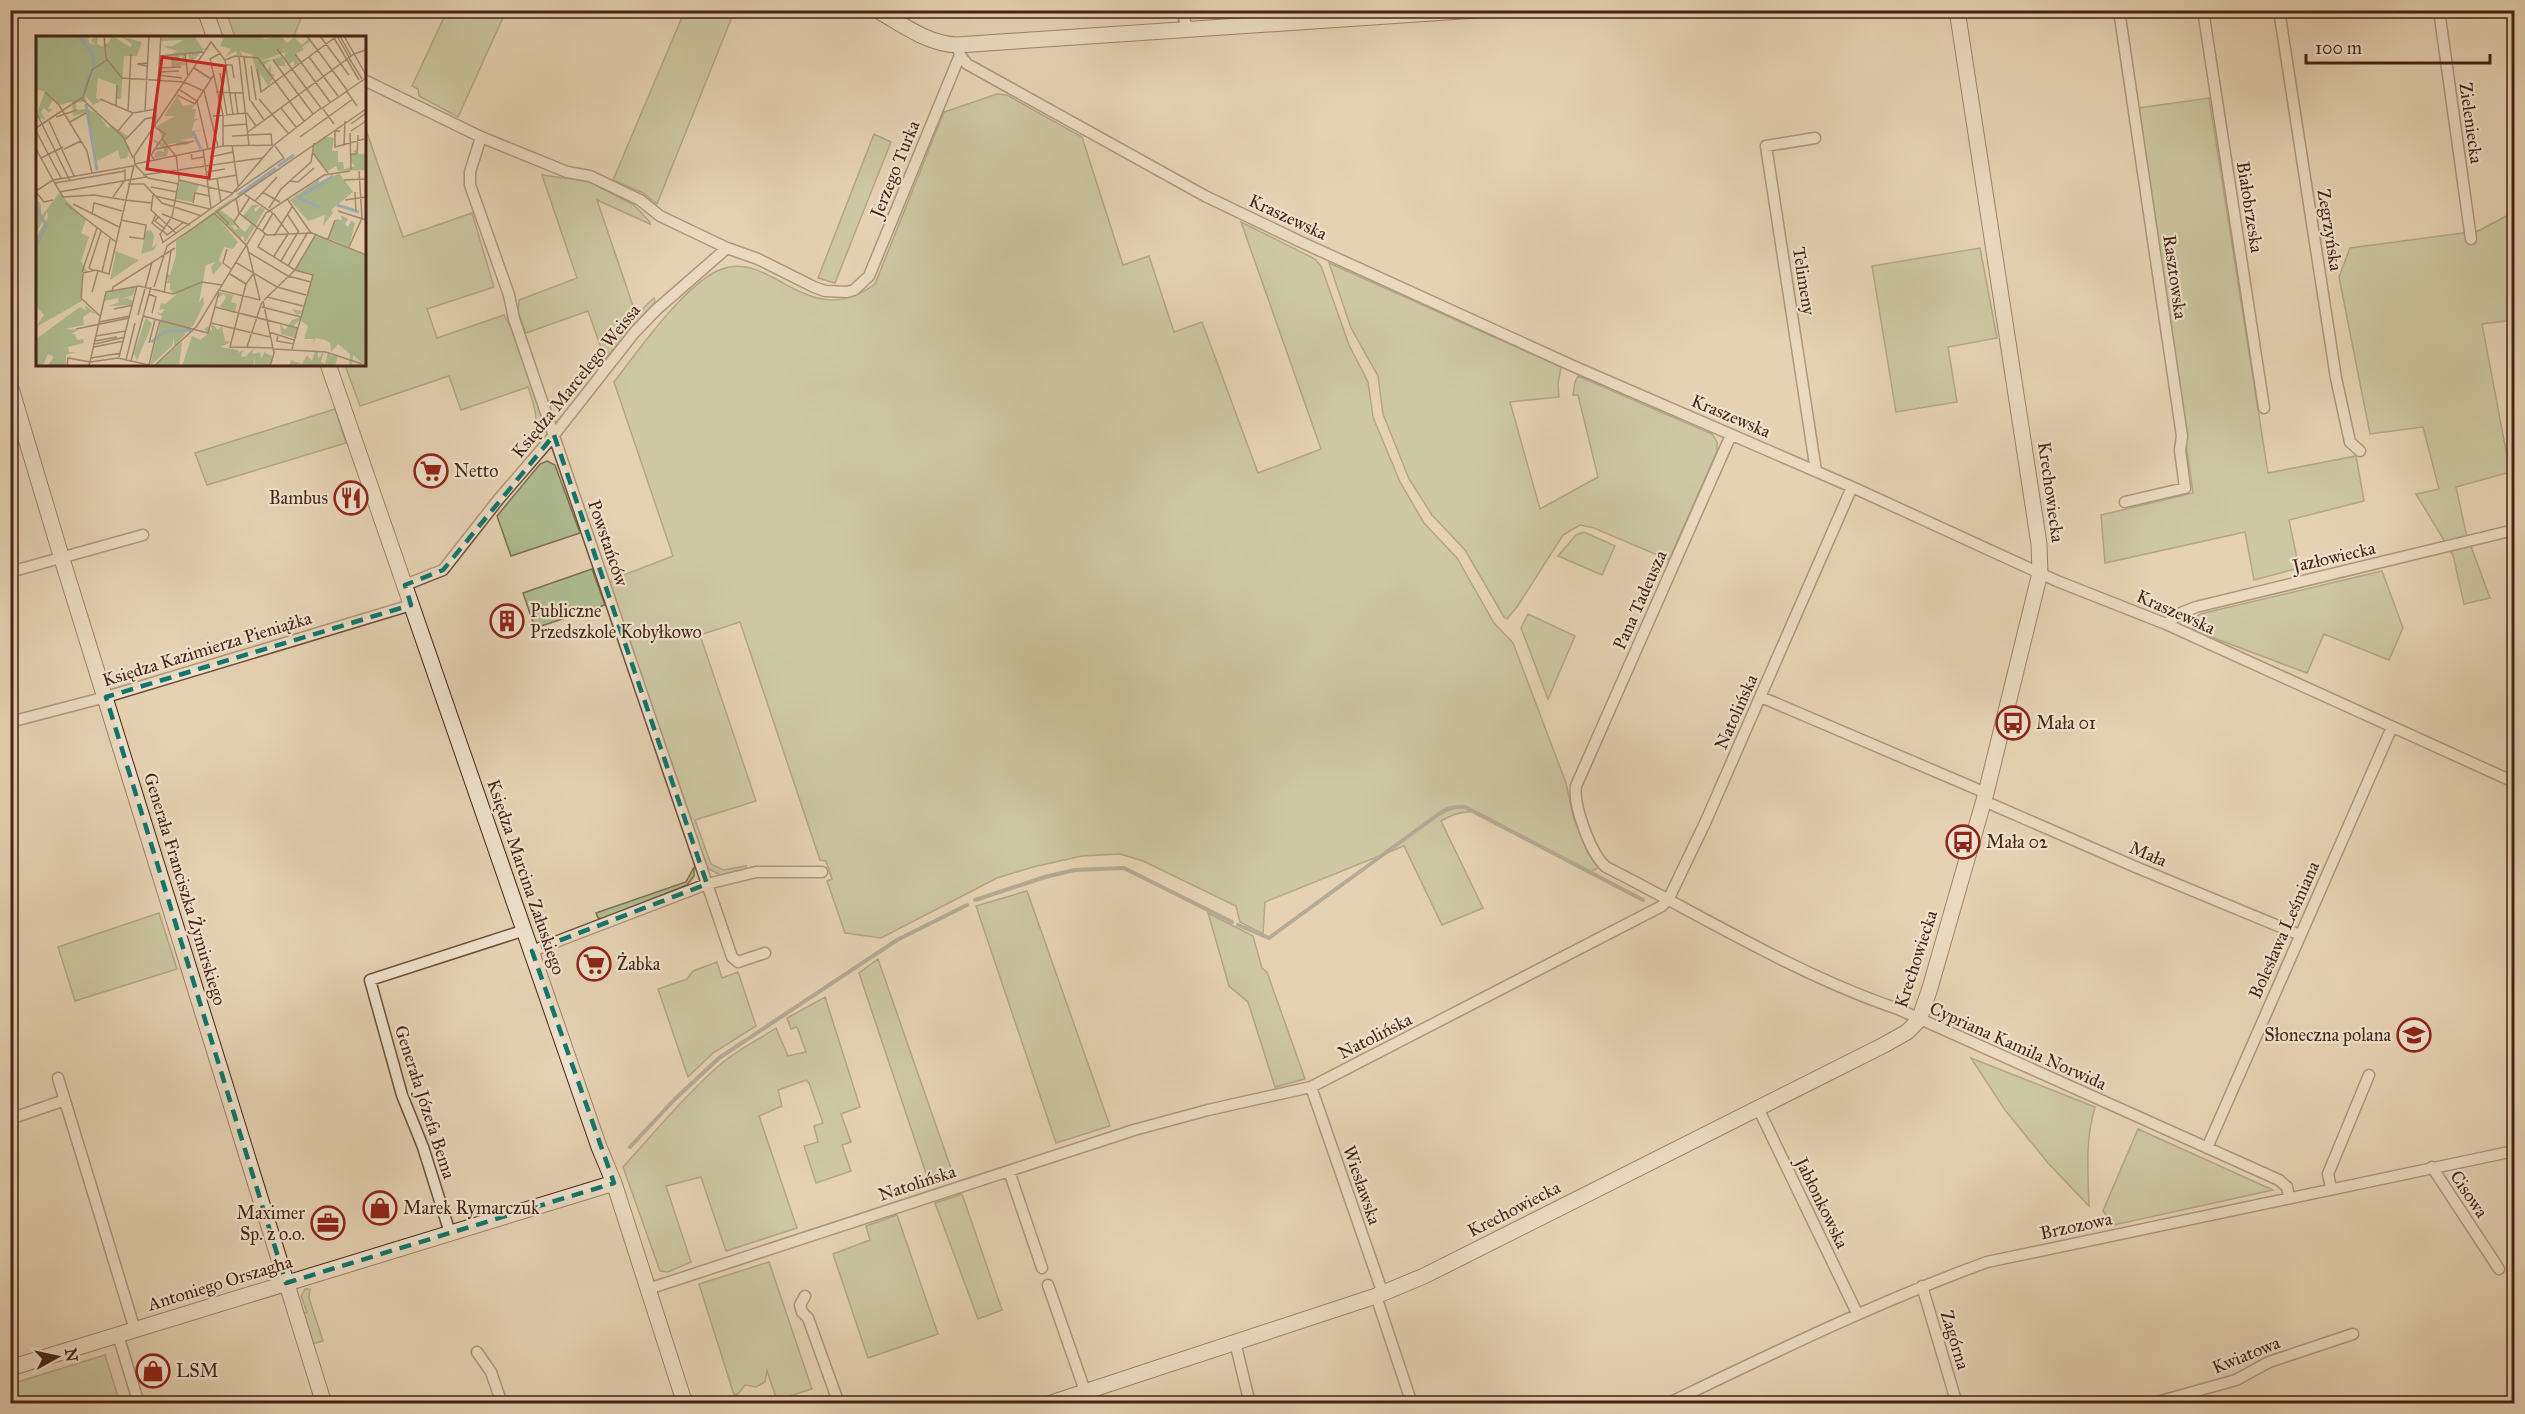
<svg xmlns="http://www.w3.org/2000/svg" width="2525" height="1414" font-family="'IM FELL Great Primer',serif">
<rect width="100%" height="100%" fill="#e6d2b3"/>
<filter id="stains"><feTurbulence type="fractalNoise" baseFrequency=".00333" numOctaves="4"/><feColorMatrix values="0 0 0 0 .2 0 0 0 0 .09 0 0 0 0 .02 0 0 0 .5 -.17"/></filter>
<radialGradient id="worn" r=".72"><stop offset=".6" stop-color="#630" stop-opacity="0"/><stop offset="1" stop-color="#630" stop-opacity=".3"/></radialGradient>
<path fill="#afbd91" stroke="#7a7053" stroke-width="1.5" d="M685,10L717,11L732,17L657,204L643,193L613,180Z
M226,11V10L304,11L293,38L235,37Z
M447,11H506L458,117L419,96L418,89L412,86Z
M997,94L1007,95L1082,137L1123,265L1149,256L1174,332L1202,322L1258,473L1321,449L1241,222L1315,259L1321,266L1349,345L1368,382L1373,417L1400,482L1424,523L1457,558L1494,623L1513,643L1566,783L1573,816L1588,853L1599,867L1589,873L1476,812C1462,811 1453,814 1441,821L1483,908L1442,925L1404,846L1265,902L1263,934L1240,922L1236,906L1143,861L1120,854L1082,856L1033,867L997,878L881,938L845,933L827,881L832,879L826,861L820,860L740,622L700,635L756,801L695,820L711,864L723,870L746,866V869L722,876L709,869L690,824L691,818L609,585L613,579L673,556L614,382C638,351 683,287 717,271C771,245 806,335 875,284L944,112Z
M2209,98L2268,473L2356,456L2364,501L2289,520L2299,568L2254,580L2245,532L2105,563L2101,515L2193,493L2139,108Z
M365,127L403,237L472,213L494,287L427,309L437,338L504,315L511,328L544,422L543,430L535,441L528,439C542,422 534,406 528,387L461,410L449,376L360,406L345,365L364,364Z
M874,134L891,142L835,283L818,278Z
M542,175L588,181L634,205L650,222V224L597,200L636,315L654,298L655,302L605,359L588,311L526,333L518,312L519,300L577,278Z
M2514,212V320L2482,324L2510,472L2456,487L2466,533L2490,598L2464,604L2453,555L2416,494L2439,489L2423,427L2370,434L2339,277L2350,248L2478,231Z
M1980,248L1997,338L1948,347L1957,402L1896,412L1872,266Z
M1329,263L1561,367L1558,384L1559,397L1510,402L1540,509L1598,477L1578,395H1573L1575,382L1578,376L1712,434L1717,442V451L1669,560L1594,528L1580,525L1563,535L1517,607L1507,619L1504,617L1465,550L1432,515L1409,479L1383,414L1378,376L1351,328Z
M335,409L346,443L207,485L195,453Z
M547,461L555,465L580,533L511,556L497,516L540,464Z
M1584,532L1615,546L1602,575L1558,556L1576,535Z
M592,569L605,605L535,628L523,593Z
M2382,571L2403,628L2389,660L2324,634L2307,673L2198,632L2192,628L2194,619L2200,614Z
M1528,614L1575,636L1548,699L1521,628Z
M694,867V876L687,885L603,919L598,918L596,913L686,882Z
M1027,891L1110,1126L1056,1143L976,906Z
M159,913L177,969L75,1001L58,947Z
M1208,913L1253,936L1262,968L1267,972L1305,1079L1275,1087L1248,1002L1229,986Z
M878,959L954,1177L930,1185L859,973Z
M717,962L722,978L738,972L756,1026L713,1053L688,1077L658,989L687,979L693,971Z
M825,997L860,1107L841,1114L851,1142L842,1145L851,1171L816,1183L804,1146L818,1142L814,1126L823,1123L809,1083L806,1080L778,1090L782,1106L759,1116L797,1228L726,1251L701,1177L666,1186L691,1262L668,1272L660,1271L623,1167C655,1132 686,1094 722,1063C739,1049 758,1040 776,1028L788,1056L806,1052L797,1027L791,1029L787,1018Z
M1971,1058L2095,1107C2085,1140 2088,1172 2089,1206L2048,1163L2005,1110Z
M2138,1129L2273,1190L2114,1225L2103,1211Z
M962,1194L1002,1310L978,1319L935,1203Z
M897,1215L938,1334L868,1358L833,1254L870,1240L866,1226Z
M769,1262L812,1389L777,1400L767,1371L765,1382L756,1387L745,1385L738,1394L734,1395L699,1284Z
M305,1289H310L309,1298L323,1341L312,1344L302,1314L307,1312L301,1296Z
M105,1355L120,1403H11V1384Z"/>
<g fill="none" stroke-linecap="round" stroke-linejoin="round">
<path stroke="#7a7a77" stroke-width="4" d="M975,900L1045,877L1075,870L1124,868L1232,922
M1238,925L1269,938L1436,816C1446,809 1452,806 1465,807L1643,900
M630,1147L675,1099L719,1058L897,940L967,905"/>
<g stroke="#6e4f3c" stroke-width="13">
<path id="street" d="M1182,10L1187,29
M2119,10L2182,436L2180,450L2185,488L2125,502
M2203,10L2264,408
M2279,10L2336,378L2350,442L2360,451
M2439,10L2471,239
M957,45L960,55L967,64L1205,196L1301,242L1573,366L1852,487L2057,581L2166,624L2514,782
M364,80L481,137L567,172L590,176L640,200L660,216L727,248L758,259L814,287L825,291L847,292L854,290L869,276L960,55
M481,137L470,172V185L509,295L514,319L732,957L738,962L765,953
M1815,138L1766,146L1816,471
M1731,435L1576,786C1573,806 1591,854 1606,867C1703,916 1795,974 1898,1009L2279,1180L2287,1187L2289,1197
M10,572L143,535
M405,585L443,570L498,500L554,435L634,333L656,310L727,248
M2166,624L2181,613L2196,607L2514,530
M1761,697L1986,793
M10,722L106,697L411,605
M1984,801L2138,868L2300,935
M532,951L707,884L756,872H822
M58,1078L135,1330
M1311,1087L1383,1294
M1758,1108L1857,1313
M10,1119L65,1100
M2207,1148L2392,727
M2432,1167L2499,1269
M1009,1171L1042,1268
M2331,1188L2328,1174L2369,1075
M450,1233L423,1147L402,1095L370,980L525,930
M1048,1285L1085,1391
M1922,1286L1957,1404
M648,1289L1134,1130L1208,1110L1311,1087L1662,906L1669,898L1705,823L1852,487
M805,1296L800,1305L802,1312L808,1318L839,1404
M1376,1296L1412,1404
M118,1335L139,1404
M1235,1342L1250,1404
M477,1352L491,1372L502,1404
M1667,1404C1773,1353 1877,1302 1987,1262L2514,1151
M2150,1404L2236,1380L2269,1362L2353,1334"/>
</g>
<g stroke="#462315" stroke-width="17">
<path id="secondary" d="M205,10L215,38
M877,10C902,24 927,44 957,45L1476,10
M328,364L599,1147L614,1183L685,1404
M10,385L62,559L324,1404
M10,1368L614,1183
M1048,1404L1376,1296L1424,1276L1884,1045L1907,1032L1919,1020L1930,988L1986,793L2040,573L2039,544L1957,10"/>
</g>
<use href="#street" stroke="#efe2ce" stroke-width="10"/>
<use href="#secondary" stroke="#efe2ce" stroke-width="15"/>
</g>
<path d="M0 0H2525V1414H0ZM554,435L707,884L532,951L614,1183L286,1283L106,697L411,605L405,585L443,570Z" fill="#e6d2b3" fill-opacity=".55" fill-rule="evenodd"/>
<path fill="none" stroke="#0f766e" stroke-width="4.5" stroke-dasharray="12 8" stroke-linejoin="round" d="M554,435L707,884L532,951L614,1183L286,1283L106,697L411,605L405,585L443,570Z"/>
<defs>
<g id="supermarket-ring" transform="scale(1.725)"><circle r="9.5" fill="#efe2ce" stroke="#8f2418" stroke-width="1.5"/><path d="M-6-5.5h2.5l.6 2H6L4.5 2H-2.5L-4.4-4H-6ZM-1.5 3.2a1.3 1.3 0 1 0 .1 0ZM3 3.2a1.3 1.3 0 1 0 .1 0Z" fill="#8f2418"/></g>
<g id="restaurant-ring" transform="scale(1.725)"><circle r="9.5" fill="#efe2ce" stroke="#8f2418" stroke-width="1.5"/><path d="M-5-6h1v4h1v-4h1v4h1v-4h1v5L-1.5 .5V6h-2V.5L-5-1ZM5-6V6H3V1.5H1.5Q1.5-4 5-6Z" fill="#8f2418"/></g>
<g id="building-ring" transform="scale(1.725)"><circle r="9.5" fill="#efe2ce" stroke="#8f2418" stroke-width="1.5"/><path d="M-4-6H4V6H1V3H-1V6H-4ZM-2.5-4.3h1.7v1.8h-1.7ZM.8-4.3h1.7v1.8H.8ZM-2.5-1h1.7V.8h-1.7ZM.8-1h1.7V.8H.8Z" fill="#8f2418"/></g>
<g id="bus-ring" transform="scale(1.725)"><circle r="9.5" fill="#efe2ce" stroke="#8f2418" stroke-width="1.5"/><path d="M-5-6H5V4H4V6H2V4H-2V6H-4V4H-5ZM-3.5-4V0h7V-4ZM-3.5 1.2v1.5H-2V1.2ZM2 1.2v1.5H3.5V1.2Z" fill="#8f2418"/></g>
<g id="school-ring" transform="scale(1.725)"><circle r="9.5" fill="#efe2ce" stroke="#8f2418" stroke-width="1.5"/><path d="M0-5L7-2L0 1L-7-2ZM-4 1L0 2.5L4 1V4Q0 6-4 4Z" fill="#8f2418"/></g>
<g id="shop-ring" transform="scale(1.725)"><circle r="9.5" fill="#efe2ce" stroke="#8f2418" stroke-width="1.5"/><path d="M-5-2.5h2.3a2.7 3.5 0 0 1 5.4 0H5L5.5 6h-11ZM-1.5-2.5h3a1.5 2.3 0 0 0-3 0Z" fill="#8f2418"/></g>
<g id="office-ring" transform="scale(1.725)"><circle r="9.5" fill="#efe2ce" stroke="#8f2418" stroke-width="1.5"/><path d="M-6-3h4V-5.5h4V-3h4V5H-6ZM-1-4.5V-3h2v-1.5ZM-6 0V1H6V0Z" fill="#8f2418"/></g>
</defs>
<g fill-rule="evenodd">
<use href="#supermarket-ring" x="431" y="471"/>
<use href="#restaurant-ring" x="351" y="498"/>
<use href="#building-ring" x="507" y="621"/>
<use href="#bus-ring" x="2013" y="723"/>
<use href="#bus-ring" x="1963" y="842"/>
<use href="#supermarket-ring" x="594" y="964"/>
<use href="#school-ring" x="2414" y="1035"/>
<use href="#shop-ring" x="380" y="1208"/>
<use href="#office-ring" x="328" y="1223"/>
<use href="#shop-ring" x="153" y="1371"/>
</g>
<g text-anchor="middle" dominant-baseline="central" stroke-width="4.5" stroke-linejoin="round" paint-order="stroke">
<g font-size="18" fill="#462315" stroke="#efe2ce">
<text transform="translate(2471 123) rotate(82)">Zieleniecka</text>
<text transform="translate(895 169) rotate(-68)">Jerzego Turka</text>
<text transform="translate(2250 207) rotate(81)">Białobrzeska</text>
<text transform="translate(1288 217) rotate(25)">Kraszewska</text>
<text transform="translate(2330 230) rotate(81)">Zegrzyńska</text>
<text transform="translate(2175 277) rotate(82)">Rasztowska</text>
<text transform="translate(1804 281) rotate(81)">Telimeny</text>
<text transform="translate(576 381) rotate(-51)">Księdza Marcelego Weissa</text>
<text transform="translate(1731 416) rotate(23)">Kraszewska</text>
<text transform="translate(2051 492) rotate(82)">Krechowiecka</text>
<text transform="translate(608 543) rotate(71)">Powstańców</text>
<text transform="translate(2334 557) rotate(-13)">Jazłowiecka</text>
<text transform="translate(1640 600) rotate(-66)">Pana Tadeusza</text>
<text transform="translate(2176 612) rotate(24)">Kraszewska</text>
<text transform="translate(207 649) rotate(-17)">Księdza Kazimierza Pieniążka</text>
<text transform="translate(1736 712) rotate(-66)">Natolińska</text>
<text transform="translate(2148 854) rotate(23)">Mała</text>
<text transform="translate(526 877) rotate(71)">Księdza Marcina Załuskiego</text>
<text transform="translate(185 889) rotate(73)">Generała Franciszka Żymirskiego</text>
<text transform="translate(2284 930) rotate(-66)">Bolesława Leśmiana</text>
<text transform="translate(1916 959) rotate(-72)">Krechowiecka</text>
<text transform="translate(1375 1036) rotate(-27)">Natolińska</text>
<text transform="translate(2018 1046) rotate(24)">Cypriana Kamila Norwida</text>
<text transform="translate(425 1102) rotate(72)">Generała Józefa Bema</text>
<text transform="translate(917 1183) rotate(-18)">Natolińska</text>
<text transform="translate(1362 1185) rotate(71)">Wiesławska</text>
<text transform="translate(2469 1194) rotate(56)">Cisowa</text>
<text transform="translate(1822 1203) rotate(64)">Jabłonkowska</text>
<text transform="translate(1514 1209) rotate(-27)">Krechowiecka</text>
<text transform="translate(2076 1226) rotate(-12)">Brzozowa</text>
<text transform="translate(220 1283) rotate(-17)">Antoniego Orszagha</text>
<text transform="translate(1955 1340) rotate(73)">Zagórna</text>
<text transform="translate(2246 1355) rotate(-22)">Kwiatowa</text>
</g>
<g font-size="18" fill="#462315" stroke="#efe2ce" text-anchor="start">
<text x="454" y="471">Netto</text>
<text x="328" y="498" text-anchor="end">Bambus</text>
<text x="530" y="611">Publiczne<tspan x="530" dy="21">Przedszkole Kobyłkowo</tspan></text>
<text x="2036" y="723">Mała 01</text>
<text x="1986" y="842">Mała 02</text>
<text x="617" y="964">Żabka</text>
<text x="2391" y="1035" text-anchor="end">Słoneczna polana</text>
<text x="403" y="1208">Marek Rymarczuk</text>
<text x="305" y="1213" text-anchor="end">Maximer<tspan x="305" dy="21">Sp. z o.o.</tspan></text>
<text x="176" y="1371">LSM</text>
</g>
</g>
<g transform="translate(36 36)">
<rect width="330" height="330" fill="#e6d2b3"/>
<path d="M0,0H52L53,7L60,9L54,4L62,0L61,8L67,11L68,6L72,8L76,0L94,11L96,8L84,0L106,6L101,20H88L85,63H81V49L62,42L60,62L65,65L57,69L49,59L50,65L40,67V74L51,73L62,78L72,92L75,89L92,100L89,104L94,112L91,122L84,123L82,114L61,125L52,76L37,80L36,66L23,69L17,63L12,73H17L13,77L8,72L5,76L9,84L0,80L9,55L2,54L0,59ZM125,0L159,1L166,12L179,14L168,13L158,24H153L152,18L147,24L145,19L141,25L153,28L136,31L134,19L141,15L126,10H137L147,4L125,5ZM188,0H226L228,3L245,0L251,7L258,1L266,9L272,3L274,6L266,11L268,14L258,18L264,26L258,30V25L253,28L248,21L250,16L227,24L218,23L227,25L246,21L250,30H242L237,23L228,29L232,35L234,28L235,37L239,39L232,50L224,37L226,55L216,20L217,19L204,15L207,20L201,19L200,15L189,21L195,13L184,10ZM141,60L147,70L159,68L156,73H160L158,83L167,82L158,85L156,95L168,94L157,96V102L143,104L151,105L154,108L141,110L142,113L139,107L128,109L133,112L131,120L119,122L118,118L123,114L128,116V113L115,103L128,107L121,90L139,80H128ZM289,100L298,102L296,115H302V126H307L308,133L319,130L315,126L314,119L320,118L317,115L320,114L321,120L322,118H327L328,117H330V134L302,135L300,130L292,135L277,117L279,108ZM303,137L317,156L295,174L297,177L287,190L289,179L272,185L254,164L282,144L285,148ZM144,145L163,149L156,166L140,163ZM23,157L50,184L45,197L53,201L45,225L51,235L47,236L46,265L0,291L8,279L0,270V201L12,181L11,176L0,198V162L5,169V181ZM200,160L184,174L198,184L200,190L195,189L199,194L204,192L209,196L215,188L207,180L216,169H224L218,173L220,176L225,170L229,173L209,207L207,199L204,203L178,175ZM177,176L202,206L197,213L188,211L183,224L186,228L177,239L175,231L179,226L170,229L163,267L167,260L168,268L157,290L147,295L150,297L138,311V302L136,310L114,330L126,280L122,278V276L125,278L129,273L123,274L125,267L129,268L140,259L134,254V247H128L132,245L130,238L134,239L140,220V205ZM305,179L312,183L309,188L312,191L315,185L319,187L313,211L292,202L300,183L306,184ZM115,194L118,200L116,212L121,207L118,214L105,218L110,195ZM280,199L330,220V330L317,319L316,330H313L314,318L302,308L295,316L294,307L289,304L280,302L277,308L278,303H268L272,290L264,284L257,290L262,292L259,302L245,298L244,288L249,294L256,284L265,281L266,276L261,279L256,273L266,275L277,239L259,234ZM79,215L103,224L74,244L79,221ZM100,251L97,259L86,263L96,261L92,263L97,265L96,269L73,270L83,266L82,262L68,265L70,257ZM184,256L197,259L195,266L201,268L199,275L184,271L190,261L187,258L182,262ZM49,269L60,278L54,276L47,281L48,289L29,293L42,294L35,298H39L41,304L47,303L48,307L32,311L33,316H40L30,319V330H11L18,321L12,318L7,329L0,330V303L44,271L50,274ZM110,281L116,288L101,325L98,317ZM175,287L182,294L186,290L189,305L195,306L184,311L202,314V317L207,314L205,320L209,321L218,312L216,318L224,316L225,323L230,313L229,317L236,320L234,330H218L220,319L217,330H146L156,300L164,304L173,297L168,293L172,290L176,296ZM146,306L143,330H118ZM279,315H282V323L288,315L285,326L289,328L292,316L295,320L302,319L299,330H253L255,324L266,328L271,319L276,325Z" fill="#afbd91"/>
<path fill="none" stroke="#9db4b9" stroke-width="3" d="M42,0L56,17L58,31M48,56L53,38M50,68L61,134M157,96L165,113M242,130L258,119M202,159L240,132M260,160L284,172M262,162L297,140M301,169L323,176M0,171L10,189L0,211M115,306L129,296L155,294"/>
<path fill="none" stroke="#a68c74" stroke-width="1.5" d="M68,0L70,22L86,42L148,46L168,55L182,111M271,0L311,54M284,0L313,39M301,0L313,21M304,0L315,20M308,0L330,39M298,2L323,44M241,13L285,72M149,17L152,41M185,17L174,23L187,79V110M259,18L294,66M124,20L167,16M203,21L213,109M208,21L214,65M273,21L302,60M313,22L326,43M189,24L199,20L222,22L268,85M237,24L277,78M190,29H196L198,42M111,30L101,28L111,27M215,30L220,64M123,32L145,31M158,32L175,43M221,33L225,56L301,0M122,36L143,35M184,37L191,79M122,39L146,42M144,54L161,65L172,113M310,54L321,70M9,56L23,69L51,115L56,137M180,56L207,57M199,57L202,78M141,59L159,68L177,40M45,62L87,101L97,122M64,63L97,77L120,73M223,63L252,97M215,65L228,84M80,70L81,49M245,72L260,91M285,73L330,42M287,73L298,88M92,75L95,18M109,75L113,0M2,80L34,145M177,80L211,77L220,90M20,81L41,74M13,85L38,140M34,86L50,77M315,88L330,77M187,90L211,88M119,91L125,0M0,92L47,61L56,34L71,24M0,95L25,142M82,95L97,77M304,95H299V111L328,103M315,95L330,85M212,96L318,18L330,14M314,97L315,134M196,100L235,98L236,109M264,101L317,63M126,103L139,119M89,104L109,83L119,81M196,109L202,150M238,109L285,72M308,110L309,85M0,113L17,144M28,113L45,105M120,113L158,105M167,113L175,172M155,116L156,123L168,121M277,117L292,137M314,118H321L322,99M174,121L197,116M5,122L27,111M118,123L115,119L129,98L119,91M99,128L187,110L239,109M99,129L98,120L175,6L189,24L197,79M99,129L112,142L143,148M171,136L189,133M107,139L226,122M181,142L185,166M17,144L27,161L58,159L89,164M143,144L197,157M172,144L201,139M308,144L330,143M253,145L262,146L278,132M19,147L89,135M92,148H108L126,167L166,180M115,151L141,156M0,155L17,144L97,130M0,156L8,166L17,164M23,156L110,141M199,156L248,122L239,110M226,156L244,166M319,156L320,175M207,157L238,178L253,198M117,159L115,174L140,197M119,160L174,173M77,161L89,144V133M200,162L203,177L231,199L276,197L330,219M89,164L116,167M252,164L275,197M309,164L330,161M219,165L241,141M29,167L80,206M157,167L159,157L174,160M37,168L83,191M233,172L245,153L275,126L278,107M180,175L192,187L190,190M302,175L330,184M178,177L211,210L224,264M120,178L116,187L126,195M126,178L154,189M251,178L263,196M56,179L58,167L86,175M123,180L119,185L129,193M85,184L110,189L108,203L93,201M203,192L198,186L214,161M127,195L131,199L148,186M226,196L237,177M229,198L222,211L259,234L277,239L256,313M238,200L256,171M292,203L299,184M127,206L124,198L136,181L143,144L140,119M126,207L196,158L237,110M313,211L326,182L323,135M191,213L187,227L195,233M212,216L252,240L275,246M238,220L252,198M245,225L262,196M199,226L241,251L270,259M252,230L272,196M259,234L280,198M58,235L53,232L65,195M46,236L61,192M66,236L74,203M47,237L60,234L73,238L98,129M218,237L210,248L194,311L237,312M47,238L45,262L64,280M194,238L210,248M118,251L131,210L330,73M183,254L224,264M56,256L62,235M76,256L77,251L139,212M128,257L135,215M113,258L120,261L116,277M231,261L267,270M228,264L259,234M227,265L238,317L234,330M179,271L262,292M226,271L265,281M78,273L97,269M102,279L116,226M107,280L172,297L183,256M63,286L94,280M175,287L234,301M40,293L93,282M233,296L258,304M242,298L241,305L258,308M60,300L90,295M119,303L124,285M59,305L81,301M113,307L119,284M59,308L89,301M58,311L88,305M211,311L226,266M237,313L290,316L326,328M83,321L101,250M55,322L85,317M90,324L99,287M95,325L115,251M54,326L82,322L113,329L119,304M31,330L32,322L54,326M53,330L70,256L103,250L137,258L166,246L186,249M118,330L161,290L230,177L288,139L314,135"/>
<path fill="#d62828" fill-opacity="0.15" stroke="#d62828" stroke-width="3" d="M126,21L189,30L173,142L111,133Z"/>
<rect width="330" height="330" fill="none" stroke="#462315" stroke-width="3"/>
</g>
<rect width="2525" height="1414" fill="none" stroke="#e6d2b3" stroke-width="36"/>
<rect x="12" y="12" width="2501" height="1390" fill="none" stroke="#462315" stroke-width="3"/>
<rect x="18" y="18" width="2489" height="1378" fill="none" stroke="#462315" stroke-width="1.5"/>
<g transform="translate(57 1357) rotate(82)" stroke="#efe2ce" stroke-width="4.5" paint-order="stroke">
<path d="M0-4.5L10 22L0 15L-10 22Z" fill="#462315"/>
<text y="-9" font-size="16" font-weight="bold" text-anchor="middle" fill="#462315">N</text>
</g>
<path d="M2306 54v9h184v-9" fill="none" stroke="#462315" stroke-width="3"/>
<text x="2315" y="54" font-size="18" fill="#462315" stroke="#efe2ce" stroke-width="4.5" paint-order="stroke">100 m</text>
<rect width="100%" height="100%" filter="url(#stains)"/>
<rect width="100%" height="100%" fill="url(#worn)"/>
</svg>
